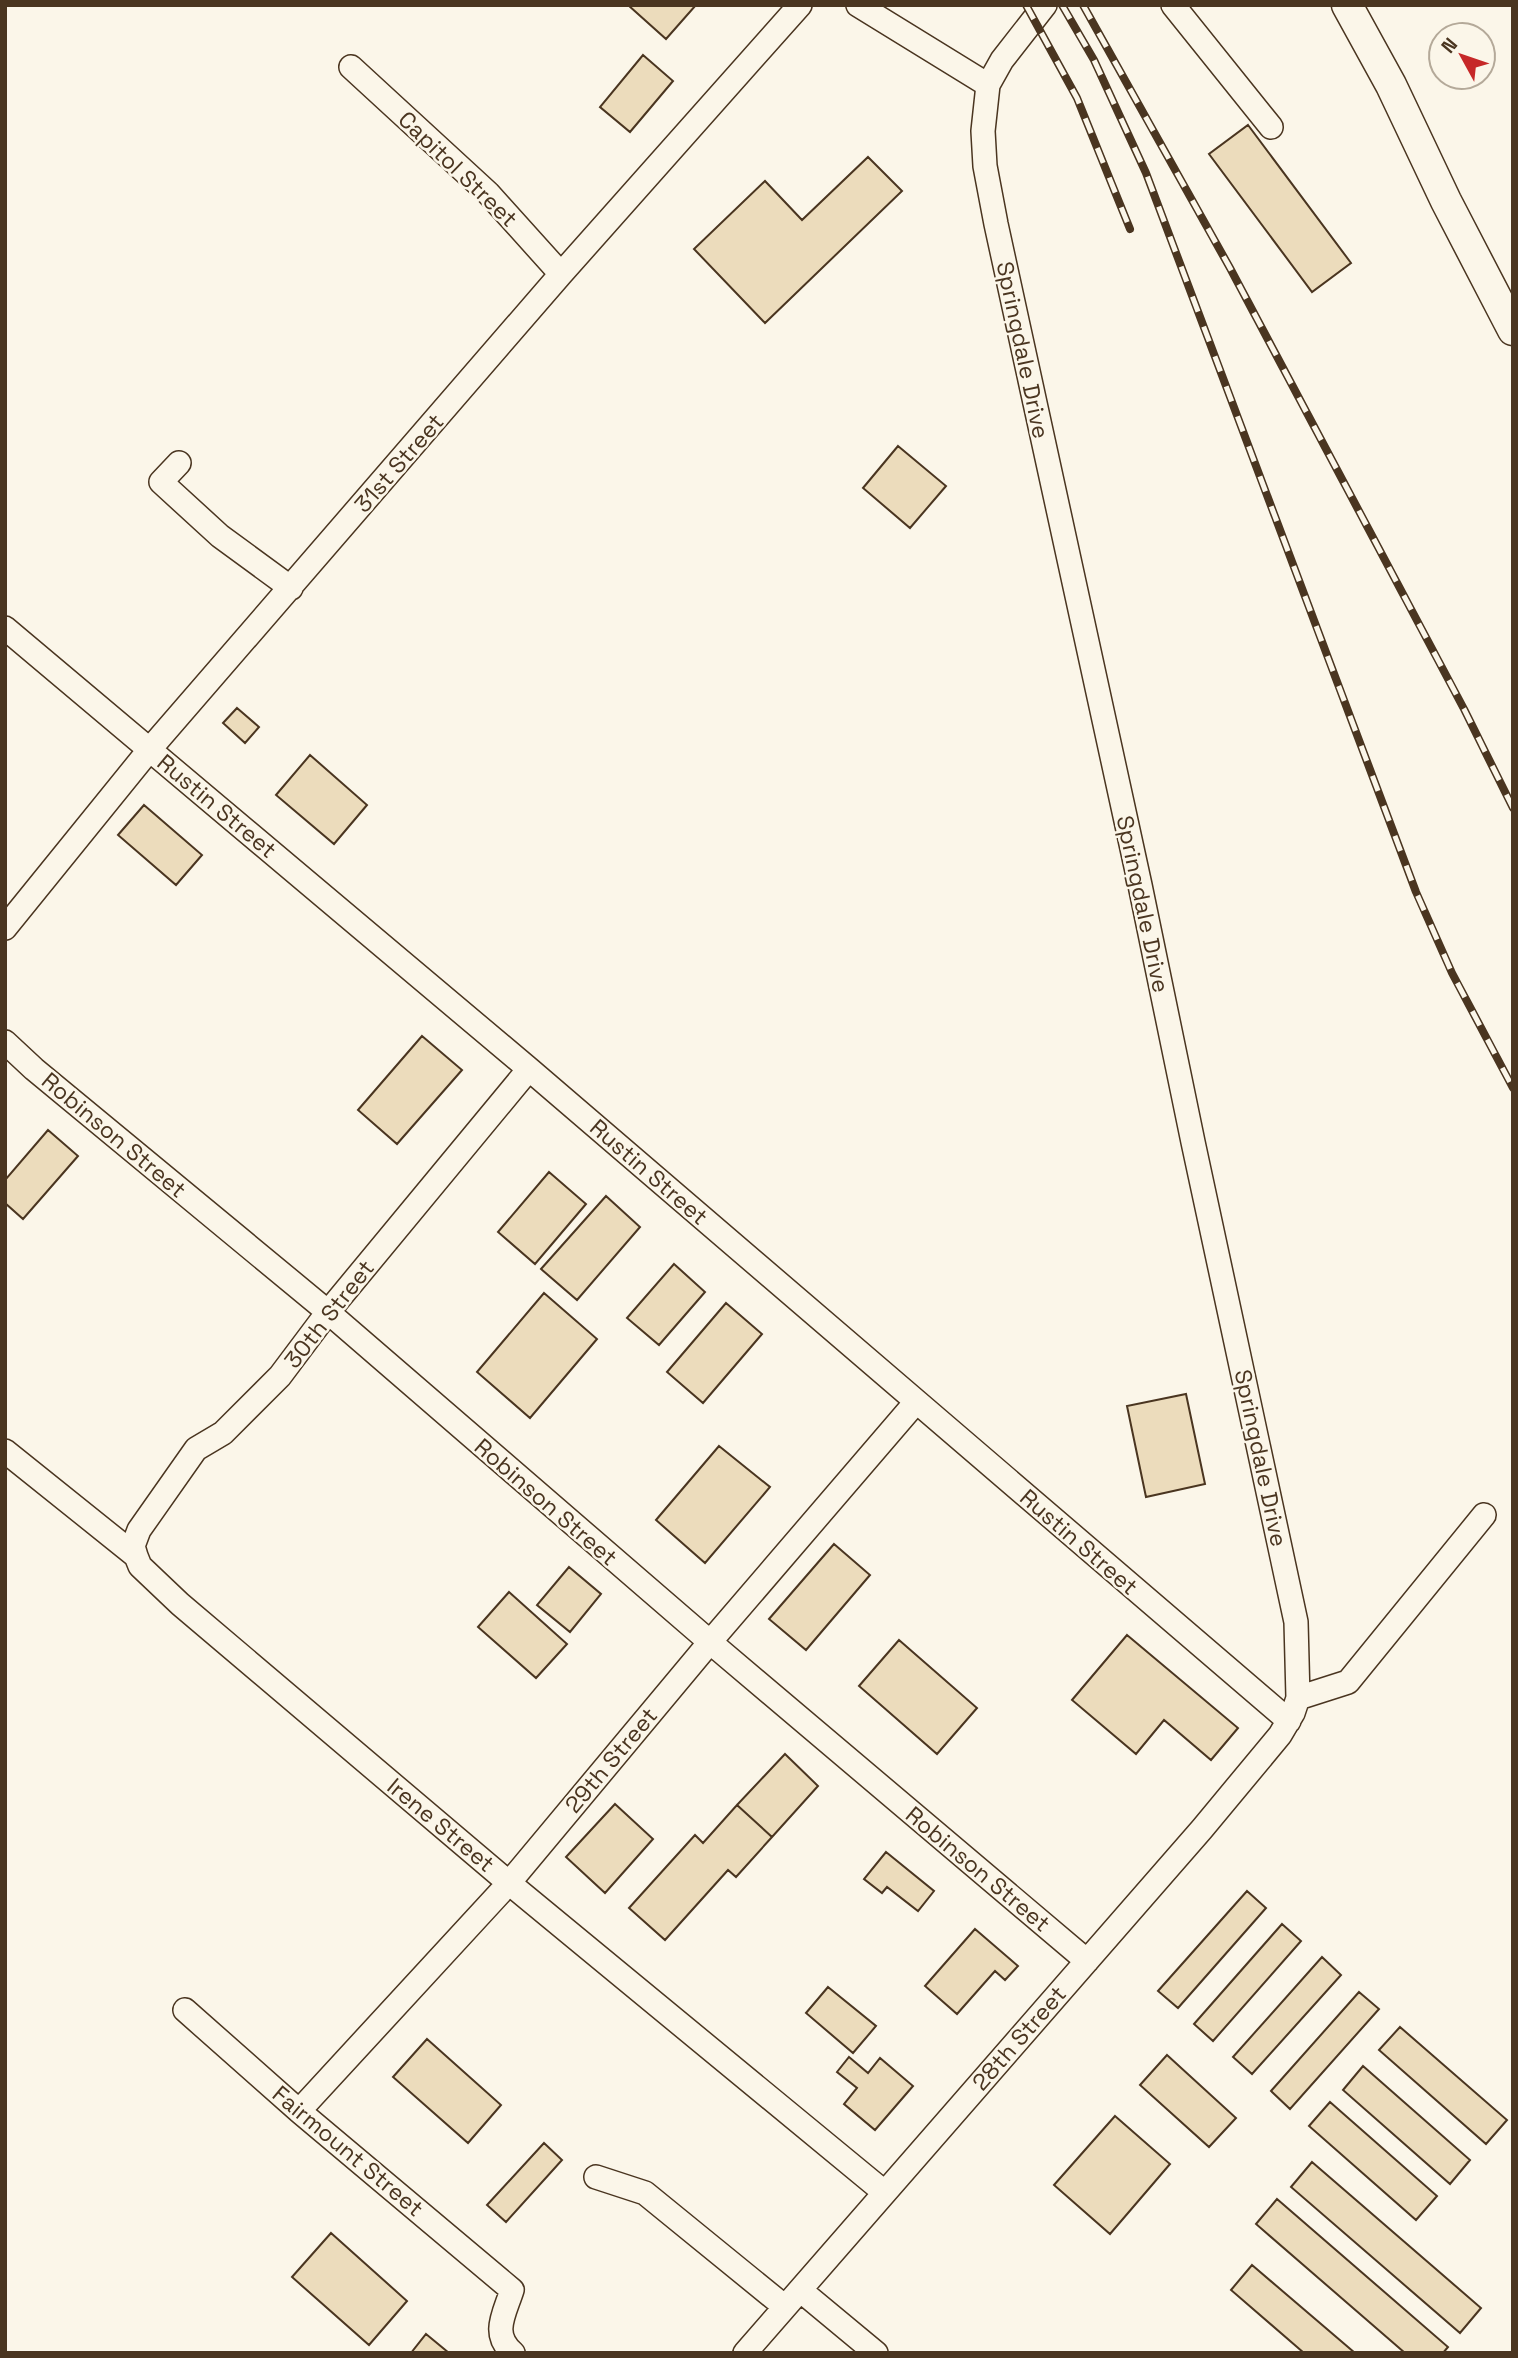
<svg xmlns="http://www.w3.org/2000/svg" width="1518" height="2358" font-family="'Space Grotesk',sans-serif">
<rect width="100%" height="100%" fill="#fbf6e9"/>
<path fill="#ecdcbc" stroke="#4a3520" stroke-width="2" d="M628,5H696L666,39Z
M643,55L673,81L630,132L600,107Z
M1248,125L1351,263L1312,292L1209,154Z
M868,157L902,191L765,323L694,249L765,181L802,220Z
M898,446L946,486L910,528L863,488Z
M237,708L259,727L245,743L223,723Z
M310,755L367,805L334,844L276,795Z
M144,805L202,855L176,885L118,835Z
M422,1036L462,1070L397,1144L358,1110Z
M48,1130L78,1156L23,1219L5,1203V1180Z
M549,1172L586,1204L535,1264L498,1232Z
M606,1196L640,1227L577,1300L541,1269Z
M674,1264L705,1292L659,1345L627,1318Z
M544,1293L597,1339L530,1418L477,1372Z
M726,1303L762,1334L703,1403L667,1372Z
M1186,1394L1205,1484L1146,1497L1127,1406Z
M719,1446L770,1487L705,1563L656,1520Z
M834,1544L870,1575L806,1650L769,1619Z
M569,1567L601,1594L570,1632L537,1605Z
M509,1592L567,1644L536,1678L478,1627Z
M1127,1635L1238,1728L1211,1760L1164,1720L1136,1754L1072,1700Z
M899,1640L977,1708L937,1754L859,1686Z
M785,1754L818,1786L772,1837L737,1805Z
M615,1804L653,1839L605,1893L566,1857Z
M737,1805L772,1837L736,1877L728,1870L665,1940L629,1908L695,1835L703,1843Z
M886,1852L934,1891L918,1911L887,1887L882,1893L864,1879Z
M1247,1891L1266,1908L1178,2008L1158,1991Z
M1282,1924L1301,1941L1213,2041L1194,2024Z
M975,1929L1018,1966L1005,1980L995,1971L957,2014L925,1986Z
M1322,1957L1341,1975L1252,2074L1233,2057Z
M828,1987L876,2026L853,2053L806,2013Z
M1359,1992L1379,2009L1290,2109L1271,2091Z
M1400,2027L1507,2120L1486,2144L1379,2050Z
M427,2039L501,2105L468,2143L393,2077Z
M1167,2055L1236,2118L1209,2147L1140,2085Z
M849,2057L868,2073L880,2058L913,2086L875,2130L844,2104L857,2088L837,2072Z
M1363,2066L1470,2160L1450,2184L1343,2090Z
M1330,2102L1437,2196L1416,2220L1309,2126Z
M1115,2116L1170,2164L1110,2234L1054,2185Z
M544,2143L562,2160L506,2222L487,2205Z
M1312,2162L1481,2308L1460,2333L1291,2187Z
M1277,2199L1448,2347L1443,2353H1405L1256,2224Z
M331,2233L407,2301L369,2345L292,2277Z
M1252,2265L1355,2353H1304L1231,2290Z
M426,2334L449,2353H411Z"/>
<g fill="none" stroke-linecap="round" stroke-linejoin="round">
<g stroke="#4a3520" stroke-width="26">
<path id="minor" d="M858,5L988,85
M1173,5L1271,127
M351,67L488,193L561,274
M179,463L161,482L220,536L291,588
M5,628L529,1069L1289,1721
M5,928L150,749L561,274L800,5
M5,1042L34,1069L328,1312L710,1642L1087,1961
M5,1451L136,1556L140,1566L180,1604L509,1883L884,2192
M136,1556L133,1546L139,1530L196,1449L223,1433L280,1376L328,1312L529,1069
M1298,1698L1348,1682L1484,1515
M185,2010L299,2111L512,2290C504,2315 491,2334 513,2353
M299,2111L509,1883L710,1642L916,1402
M596,2177L645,2193L785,2307
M800,2290L876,2353
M745,2353L1202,1829L1280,1735L1293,1713L1298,1698L1296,1622L1193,1142L1140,885L996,224L985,166L983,131L988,85L1002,60L1045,5"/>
</g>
<g stroke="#4a3520" stroke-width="33">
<path id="major" d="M1347,5L1391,85L1446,201L1513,330"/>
</g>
<use href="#minor" stroke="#fbf6e9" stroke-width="23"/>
<use href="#major" stroke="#fbf6e9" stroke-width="30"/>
<g stroke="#4a3520" stroke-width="8">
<path id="rail" d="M1026,5L1077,98L1130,229
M1062,5L1094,60L1146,173L1416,892L1452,973L1513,1088
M1083,5L1230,268L1464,709L1513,808"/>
</g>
<use href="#rail" stroke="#fbf6e9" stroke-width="5" stroke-dasharray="16" stroke-linecap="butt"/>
</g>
<g text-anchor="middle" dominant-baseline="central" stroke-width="5" stroke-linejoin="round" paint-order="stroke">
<g font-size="23" fill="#4a3520" stroke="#fbf6e9">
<text transform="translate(458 169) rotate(44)">Capitol Street</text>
<text transform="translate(1023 350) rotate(78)">Springdale Drive</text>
<text transform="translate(399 463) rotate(-49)">31st Street</text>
<text transform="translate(217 806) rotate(40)">Rustin Street</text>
<text transform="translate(1143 904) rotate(78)">Springdale Drive</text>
<text transform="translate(114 1135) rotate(40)">Robinson Street</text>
<text transform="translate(649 1172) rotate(41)">Rustin Street</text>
<text transform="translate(329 1314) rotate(-52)">30th Street</text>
<text transform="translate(1261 1458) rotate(78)">Springdale Drive</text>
<text transform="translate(546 1502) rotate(41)">Robinson Street</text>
<text transform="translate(1079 1542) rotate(41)">Rustin Street</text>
<text transform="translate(611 1760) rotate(-50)">29th Street</text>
<text transform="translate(441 1825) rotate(40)">Irene Street</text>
<text transform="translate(978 1869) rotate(40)">Robinson Street</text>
<text transform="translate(1019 2038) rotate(-49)">28th Street</text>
<text transform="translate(348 2151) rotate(40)">Fairmount Street</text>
</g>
</g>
<rect width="1518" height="2358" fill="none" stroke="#4a3520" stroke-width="14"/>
<g transform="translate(1462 56) rotate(310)"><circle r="33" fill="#fbf6e9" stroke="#b4a999" stroke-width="2"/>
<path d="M0-5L12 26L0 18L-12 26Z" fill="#c62828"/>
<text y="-10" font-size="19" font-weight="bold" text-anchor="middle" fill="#4a3520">N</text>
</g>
</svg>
